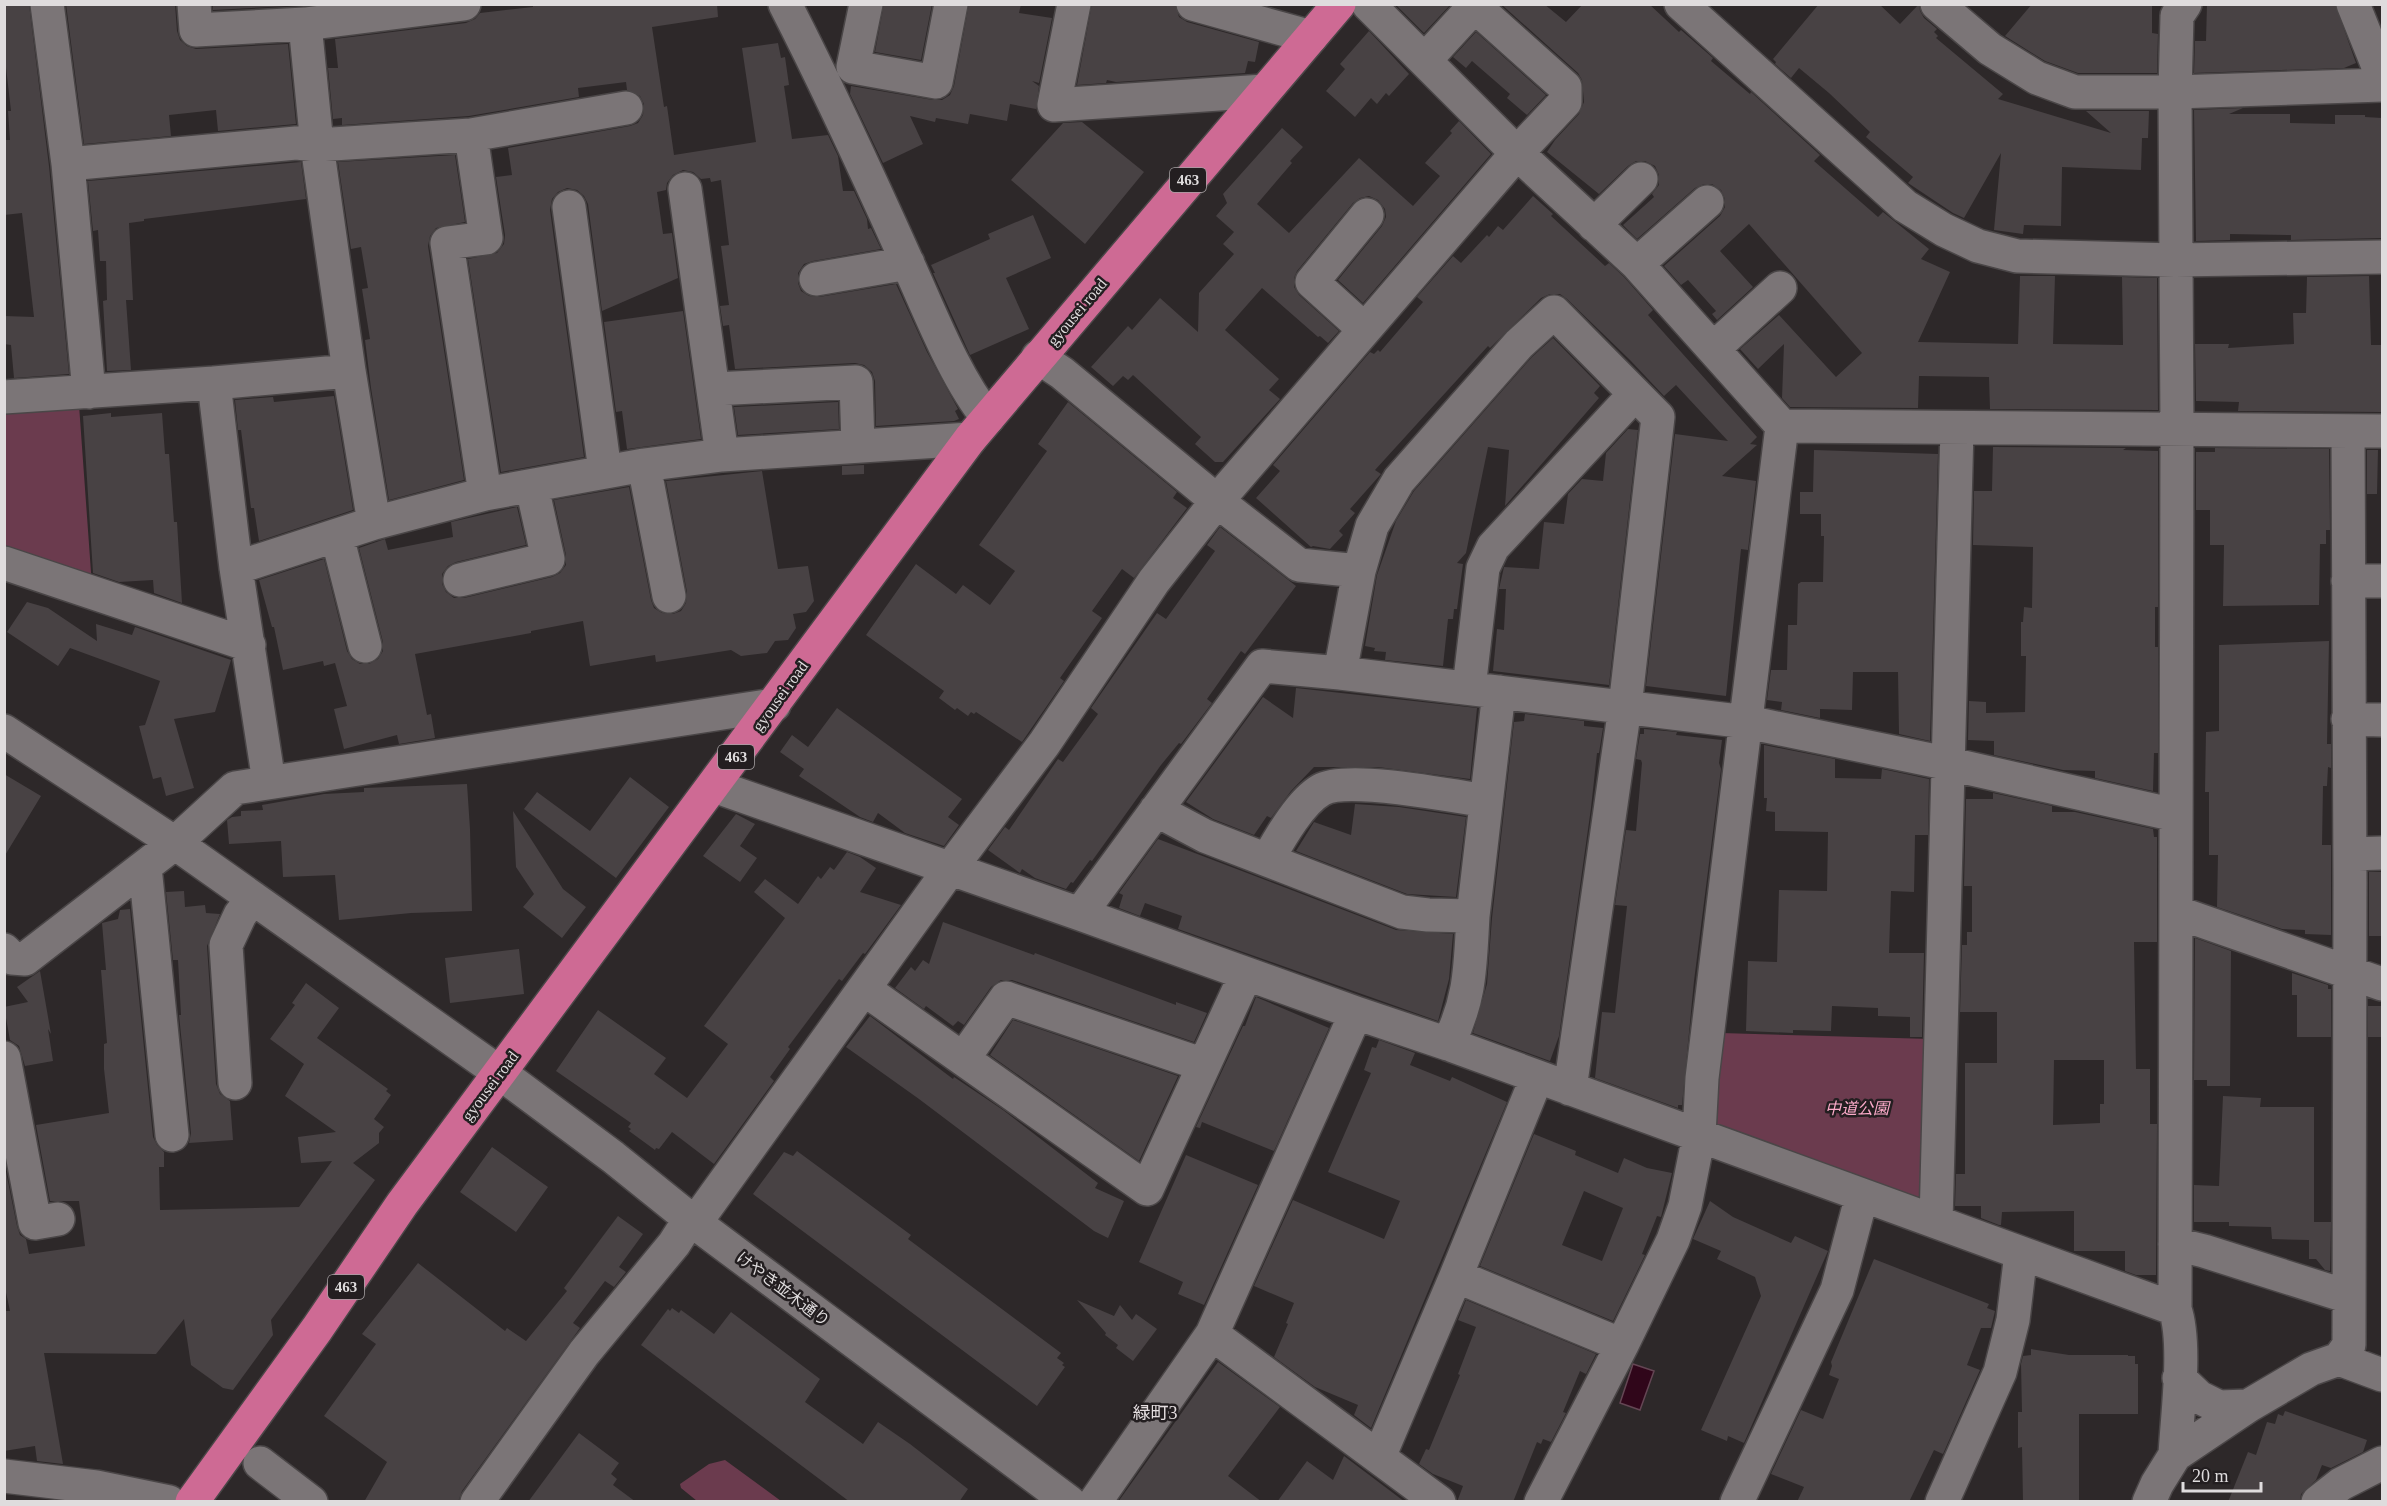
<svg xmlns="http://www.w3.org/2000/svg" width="2387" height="1506" font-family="'Times New Roman','Noto Sans JP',serif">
<rect width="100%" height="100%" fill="#2d2829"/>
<path fill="#6b3b4e" d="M79,405L92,586L5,552V410Z
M1721,1033L1931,1039L1927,1196L1917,1205L1710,1123Z
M725,1460L781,1501H697L681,1488L680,1484L709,1464Z"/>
<path fill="#30061a" stroke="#644654" stroke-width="1.5" d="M1633,1364L1654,1371L1640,1410L1620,1403Z"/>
<path fill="#484244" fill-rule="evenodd" d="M4,4H29L49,166L69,374L14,378L11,345L4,344V316L34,317L22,213L4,215V140H10L8,111H11L4,50Z
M66,4H175L177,31L180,40L187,46L196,49L288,44L296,124L218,131L216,110L169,115L171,136L84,144Z
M213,4H288V6L213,10Z
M533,4H717L718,17L652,27L664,107L667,106L674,155L756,142L742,48L778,43L781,58L785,57L789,85L784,86L792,139L828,135L838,156L843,191H854L867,219L868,229L871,228L881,249L813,261L804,264L798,273V283L801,291L809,296L819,297L896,284L927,352L958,409L955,411L959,419L954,421L876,426L875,381L872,372L864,365L855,363L735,369L729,325L723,326L720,306L729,305L721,246L729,245L721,180L711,182L710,178L701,179L693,172L683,170L673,175L667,183L666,190L657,192L663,234L672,233L678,278L602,311L588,204L584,196L577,190L567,188L558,192L552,199L550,210L584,457L501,472L468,259L497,253L504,244L505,235L496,177L512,175L508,148L630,126L638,123L643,115L644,104L640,96L627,90L626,82L578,88L579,97L469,116L342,125V118L333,119L328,68H338L335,39L466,23L475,19L480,13L533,7Z
M884,4H932L921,60L875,52Z
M969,4H1021L1019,13L1052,18L1039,83L1032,81L1039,86L1036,109L1010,104L1007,121L970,114L968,124L936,118L935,122L910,116L923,144L883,163L850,94L851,86L933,100H942L950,95L954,86Z
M1092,4H1175L1179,17L1187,22L1259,42L1255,62L1248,61L1245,73L1116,82L1107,80L1106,83L1077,85Z
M1395,4H1451L1424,33Z
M1501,4H1544L1566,22L1583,4H1649L1679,32L1681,30L1713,58L1711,61L1750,94L1751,92L1820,155L1814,161L1878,217L1883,212L1929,249L1921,259L1950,272L1918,342L2018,344L2020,276H2055L2053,344L2123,345L2122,277L2157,278L2158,410L1990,409L1989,377L1919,376L1918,408L1790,407L1782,398L1784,344L1758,369L1740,349L1779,315L1836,377L1862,353L1749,224L1720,251L1753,287L1717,320L1712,314L1716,311L1688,280L1681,285L1664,266L1720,216L1725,207V199L1721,190L1712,184H1704L1695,188L1637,239L1623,225L1654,197L1652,194L1659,185V175L1655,166L1645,161H1636L1628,166L1599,194L1547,152L1555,140L1579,114L1584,102L1582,80L1578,73Z
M1819,4H1879L1900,24L1919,4L1920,11L1924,18L1937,29L1934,32L1938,36L1936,38L2003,94L1998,99L2111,133L2086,111H2149L2148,138H2142L2141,170L2062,167L2061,226L2024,225L2023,234L1994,230L2001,153L1964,218L1953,213L1908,183L1913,177L1866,137L1870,132L1829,93L1799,68L1791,78L1775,64L1776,62L1773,59Z
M2032,4H2152V33L2158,34L2157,73H2078L2045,61L2005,36Z
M2207,4H2335L2356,63L2344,68L2194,73L2195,41H2206Z
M1369,31L1409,74L1389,96L1386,93L1377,104L1371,98L1355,117L1326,91L1345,69L1340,64Z
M1476,32L1546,95L1527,115L1507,98L1510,94L1472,61L1466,68L1453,57Z
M2243,108L2229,114H2290V123L2335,124V115H2365V117L2382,118V238L2291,240V235L2230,234V240L2196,241L2194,110Z
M1459,121L1491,154L1363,303L1338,280L1382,226L1386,217L1385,209L1378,200L1369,196L1360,198L1353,203L1297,271L1294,278V287L1299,295L1339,331L1328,343L1320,336L1318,337L1262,288L1225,330L1279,379L1269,390L1280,399L1223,462H1215L1195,444L1201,437L1133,375L1128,380L1123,376L1113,386L1091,367L1128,326L1132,330L1160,298L1198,332L1199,293L1234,254L1223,244L1234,232L1216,216L1227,203L1223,194L1282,128L1303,147L1290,161L1292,163L1257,204L1289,233L1359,158L1413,206L1440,176L1425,163L1452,133L1450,131Z
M1082,122L1144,172L1085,244L1011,180L1063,123Z
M455,155L465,222L436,228L430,236L428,246L464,480L389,500L371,388L365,340L370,339L362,289L368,288L361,247L351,249L338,162Z
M301,162L306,199L144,219V221L129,223L133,300H126L131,370L107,371L103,301L107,300L106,261H100L98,230L93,231L88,181Z
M1533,196L1553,214L1551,216L1605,266L1609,263L1624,277L1653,310L1648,315L1757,437L1750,444L1757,445L1722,476L1756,481L1748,550L1741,549L1726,696L1646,686L1675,434L1728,441L1676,385L1664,396L1630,360L1567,299L1560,294H1550L1541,298L1490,348L1488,346L1375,470L1381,474L1350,509L1355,513L1339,531L1343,535L1330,549L1313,546L1311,547L1256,498L1280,471L1273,465L1370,352L1374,354L1378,350L1380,352L1423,302L1417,297L1453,256L1461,263L1487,235L1489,237L1498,226L1503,230Z
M1033,215L1051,258L1006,278L1029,329L970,355L933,273H935L931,265L990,239L988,234Z
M2369,276L2371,345H2382V412L2238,411L2239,402L2196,401L2195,344H2229L2228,348L2294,344L2293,313H2306L2307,277Z
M683,311L701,439L627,449L622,411L616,412L604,322Z
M1553,338L1600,386L1594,393L1599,398L1505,506L1509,450L1488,447L1466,553L1457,563L1463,564L1457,609H1454L1453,619H1448L1443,666L1385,660L1386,652L1374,651L1375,648L1365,646L1377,575L1396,521L1414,491L1532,357Z
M334,396L353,510L259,541L254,508H251L241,430H238L235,400L273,397L274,402Z
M838,402L839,429L738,435L734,407Z
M1068,402L1177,492L1173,498L1187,508L1134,578L1122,569L1092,611L1102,618L1060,678L1064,681L1022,742L976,712L974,714L971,712L968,716L957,708L955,710L939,698L944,691L866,635L916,564L956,594L963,585L990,605L1015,571L979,545L1047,451L1038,444Z
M111,413V417L162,413L165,454H169L174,522H177L182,603L154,593L153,580L119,582L93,573L83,416Z
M1628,429L1638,430L1609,685L1493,671L1497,629L1504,630L1506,589H1499L1504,567L1539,569L1544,522L1564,524L1568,494L1582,479L1603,481L1606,453Z
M1993,447L2126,448L2123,450L2158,451V607H2155V647H2158V753H2154L2153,791L2095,778V771L2063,770L1994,755V741L1968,740L1969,701L1986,702V713L2025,712L2026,656H2021V622H2023L2024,607L2032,608L2033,547L1973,545L1974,491H1992Z
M2215,448L2329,449L2330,530H2326V544H2320L2319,605L2223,606L2224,545H2210V510H2196V452H2215Z
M1814,450L1938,454L1930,741L1899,734L1898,672H1853L1852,710L1820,709V718L1781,710L1782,702L1767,700L1771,670H1787L1788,625H1797L1798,584L1801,582H1823L1824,536H1821V514H1800V492H1813Z
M2367,450H2378L2377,494H2367Z
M864,465V474L842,475V466Z
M762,471L778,569L808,566L814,601L806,612L793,614L796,628L788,640L775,641L767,653L741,656L731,650L656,662L655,655L590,666L583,621L531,631V633L415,654L427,715L431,714L435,738L399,744L397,735L344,749L334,709L347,706L335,663L324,666L323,661L283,670L274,627H272L259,580L324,559L347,651L352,659L360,664H369L378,659L383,651V642L359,548L385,539L388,550L453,537L451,522L517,507L526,545L456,562L448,566L442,574V584L446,592L454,598H464L552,577L560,573L566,565V555L554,500L629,487L651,600L654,608L662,613L673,614L681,611L686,603L687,592L666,481Z
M1220,527L1296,586L1245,654L1241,651L1207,699L1212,703L1181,744L1179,743L1161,765L1092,861L1090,860L1073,883L1071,882L1066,889L1035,878L1022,869L1020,873L988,850L1005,827L1009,830L1058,759L1063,762L1098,714L1091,708L1157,613L1166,619L1215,551L1207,545Z
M27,602L48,608L97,641L96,624L132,635L135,627L231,660L215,712L174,719L194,788L166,796L161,777L153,779L139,726L145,725L160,681L70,648L58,666L7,632Z
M2329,641L2327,744H2331V768L2328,767L2327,786H2323L2322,845H2331V935L2305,934V930L2282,929L2217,907L2218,855H2209V792H2205L2206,732L2219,731V645Z
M1296,688L1477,708L1470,779L1378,767H1314L1291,791L1271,818L1267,816L1254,835L1213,819L1186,802L1263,697L1293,718Z
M837,708L962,799L948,817L959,825L944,846L905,833L878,813L873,822L860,817L799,776L804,769L780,752L792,735L808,747Z
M1525,714L1584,721V726L1603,728L1599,753H1597L1591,808L1559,1036L1550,1061L1473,1033L1487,984L1492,918L1514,722L1524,721Z
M1644,729L1677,732L1676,735L1722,740L1719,763L1721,769L1694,981L1682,1105H1678V1108L1595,1078L1602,1012L1615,1013L1627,906L1615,905L1626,830L1636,831L1642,763L1641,760L1636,759L1640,734H1644Z
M1764,745L1835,759V778L1881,779L1882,769L1929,779L1928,835H1915L1914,892L1891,891L1889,953H1924L1922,1037H1910V1017L1878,1016V1008L1832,1006L1831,1031L1793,1030V1033L1746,1031L1748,961L1777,962L1779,890L1827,891L1828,832L1775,831V812L1766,811L1767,798H1764Z
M4,774L41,796L4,857Z
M630,777L669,807L616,878L524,809L537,792L590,831Z
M467,784L470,829L472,911L411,913L339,920L335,875L283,877L281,841L229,844L227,820L232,817L241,816V811L263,810L262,805L324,794L364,792V788Z
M1993,793L2052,806V812H2075L2153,829L2154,837H2157V942H2134L2136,1069H2150V1124H2157L2156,1275H2136L2125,1271V1251H2074V1211L2002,1212L2001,1225H1999L1981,1218V1206H1955L1956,1174H1965V1063H1997V1012H1960L1962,945H1967V932H1972V886H1964L1966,799H1993ZM2054,1060H2104V1104H2100V1123L2053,1125Z
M1355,804L1399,807L1466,817L1456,897L1407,894L1296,851L1314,822L1351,835Z
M513,811L563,889L586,907L562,938L523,907L534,894L516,867Z
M736,814L755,824L740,846L757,858L740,882L703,856Z
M1158,839L1396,930L1453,934L1449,979L1438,1021L1178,929L1182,916L1145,903L1140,916L1119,908L1123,895L1119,893Z
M847,852L860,857L876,868L860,892L901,905L865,954L863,953L842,981L839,979L788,1047L790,1049L770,1077L774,1081L714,1164L672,1132L659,1149L656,1148L655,1150L629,1131L631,1129L628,1127L631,1123L556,1071L598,1010L666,1058L654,1074L687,1098L728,1044L704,1026L785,918L754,892L765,879L798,904L818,876L821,879L830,867L834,870Z
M2369,872H2382V936H2369Z
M184,891L185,907L205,905L206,913L220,914L207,946L216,1084L220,1094L230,1101L233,1140L189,1143L191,1133L179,1015H181L178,960H173L166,892Z
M130,909L153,1137L157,1145L164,1152V1167H159L160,1210L299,1207L332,1161L301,1163L298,1137L336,1132L285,1096L304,1064L270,1039L295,1005L292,1003L306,983L339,1008L317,1038L388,1089L386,1091L391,1095L374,1119L384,1127L379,1133V1143L353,1163L375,1180L271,1320L273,1335L233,1390L223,1388L191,1365L184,1319L156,1354L44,1353L63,1464L37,1461L35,1446L4,1451V1311H10L4,1283V1162L17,1226L20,1235L26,1239L29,1254L85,1246L79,1201H50L36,1125L109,1113L104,1069V1044L107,1043L101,970H106L102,923L118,919L120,910Z
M943,922L1034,955L1035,953L1176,1005V1002L1207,1013L1194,1042L1012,980H1001L991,987L964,1025L958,1021L953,1026L926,1006L924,1009L895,988L911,967L915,971L923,960L929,964Z
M2195,938L2231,951L2230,1086H2207V1080H2194Z
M519,949L524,994L450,1003L445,958Z
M40,971L51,1034L48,1029L53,1061L25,1066L19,1046L10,1040L4,1007L28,1002L17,987Z
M2292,973L2328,985V989H2331V1037H2297V995H2292Z
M1256,997L1329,1028L1274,1151L1202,1122L1200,1128L1196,1127L1243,1026H1245Z
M2368,1006H2382V1037H2368Z
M870,1016L953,1079L954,1077L1003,1110L1098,1183L1095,1188L1124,1201L1108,1238L1094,1231L919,1099L846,1047Z
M1013,1020L1178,1076L1139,1161L990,1055Z
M1379,1040L1415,1053L1410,1065L1450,1081L1452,1077L1507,1102L1371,1428L1354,1415L1358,1405L1315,1387L1274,1357L1288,1324L1286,1323L1294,1303L1254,1286L1293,1200L1384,1239L1400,1201L1328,1172L1371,1073L1364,1070L1372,1047L1376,1048Z
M2223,1096L2261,1098L2260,1107H2314V1222H2331L2330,1271L2325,1270L2316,1259H2309V1240L2272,1239L2271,1227L2229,1226V1222H2194V1185L2219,1186Z
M1534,1134L1576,1151L1575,1155L1618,1173L1624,1158L1647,1168L1672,1173L1661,1217L1657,1216L1642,1254L1645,1255L1613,1321L1480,1266ZM1584,1191L1623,1208L1602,1261L1562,1245Z
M492,1147L548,1187L516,1232L460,1192Z
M797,1151L911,1235L908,1239L1061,1353L1057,1358L1064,1363L1062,1365L1065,1367L1037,1406L753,1194L784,1152L793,1156Z
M1186,1155L1258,1185L1204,1305L1178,1294L1183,1282L1139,1262Z
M1710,1201L1733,1217L1791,1243L1795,1236L1828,1251L1744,1443L1728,1436L1727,1441L1701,1430L1761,1296L1755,1277L1717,1259L1721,1251L1693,1239Z
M618,1216L643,1234L619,1267L626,1272L614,1287L605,1281L573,1323L580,1328L462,1491L458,1502H364L387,1462L324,1416L376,1344L362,1334L418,1263L505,1331L507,1328L526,1341L567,1291L564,1288Z
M1874,1259L1989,1304L1987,1308L1995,1311L1991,1328H1981L1967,1365L1980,1370L1943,1454L1934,1450L1909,1502H1797L1804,1487L1771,1474L1801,1410L1823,1419L1839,1379L1829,1375L1832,1366L1831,1362Z
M1077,1300L1114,1316L1120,1305L1132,1320L1136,1314L1157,1329L1133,1361L1116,1348L1118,1345L1105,1335L1106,1333Z
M1466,1300L1596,1354L1586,1374L1580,1371L1563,1412L1566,1413L1551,1442L1543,1439L1541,1444L1537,1442L1513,1502H1457L1463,1486L1433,1474L1419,1464L1426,1449L1429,1450L1460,1375L1458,1374L1476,1327L1458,1320Z
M672,1308L679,1313L681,1310L714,1334L731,1312L820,1379L805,1402L863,1444L878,1422L910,1444L968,1489L959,1502H850L641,1345L668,1309L670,1311Z
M2031,1349L2069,1355H2128V1356H2135V1364H2138V1414H2079V1502H2023L2022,1447L2018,1448V1412H2022L2021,1364L2023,1356L2031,1355Z
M1218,1362L1280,1407L1228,1476L1262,1502H1118Z
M2285,1411L2367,1440L2363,1452L2331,1468L2322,1465L2316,1480L2301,1494L2300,1502H2228L2248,1452L2256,1455L2267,1422L2275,1424L2278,1414L2283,1416Z
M579,1433L619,1463L611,1474L617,1479L613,1485L636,1502H528Z
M1344,1456L1405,1502H1277L1307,1461L1333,1480Z"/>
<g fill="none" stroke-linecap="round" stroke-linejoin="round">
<g stroke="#4a4647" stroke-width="36">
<path id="minor" d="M47,4L68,164L89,392
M194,4L196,30L305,24
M785,4C829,90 869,177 908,264C930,312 955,378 988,418
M866,4L853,67L936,82L951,4
M1074,4L1054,105L1264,91
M1193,4L1311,37
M1368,4L1517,153L1637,264L1782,426L2382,431
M1681,4L1905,206L1944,230L1978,246L2017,256L2175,260L2382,257
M1937,4L1990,49L2037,78L2075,92H2175L2382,85
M2185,4L2177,16L2175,92L2177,430L2175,1309C2187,1344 2177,1416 2175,1455L2248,1406L2311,1369L2339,1359L2349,1345L2350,882L2348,431
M2353,4L2382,76
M471,135L626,108
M68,164L296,143L317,145L471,135L486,238L447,243L485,494
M685,189L722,455
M569,207L605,471
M1594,225L1641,179
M1637,264L1707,202
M816,279L908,263
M1364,329L1312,282L1367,215
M1713,349L1780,288
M349,371L317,145L305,24L464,4
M714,389L856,382L858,445
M4,397L214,383
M644,465L669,596
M374,523L485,494L644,465L722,455L970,439
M337,536L365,646
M4,563L249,645
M236,568L374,523L349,371L214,383L236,568L269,782
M1359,571L1299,565L1217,501L1517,153L1565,102V87L1480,11H1470L1425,60
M460,580L548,559L532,487
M2348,581H2382
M1469,688L1483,568L1493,547L1634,395
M2348,719L2382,720
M4,731L175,843L500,1073L613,1157L690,1219L1069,1502
M714,786L1080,914L1356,1013L1448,1044L2175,1309
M1156,810L1205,836L1402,912L1428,915L1473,916L1499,692
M2350,854L2382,853
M1268,859C1280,838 1300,802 1321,790C1347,775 1453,796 1486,801
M145,867L172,1135
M2176,912L2382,984
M1080,914L1262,666L1340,673
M4,950L12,958L25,959L175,843L235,788L774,705
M864,989L1147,1189L1246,974
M1448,1044C1471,998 1470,966 1473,916
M4,1058L35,1223L58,1219
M963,1059L1006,998L1204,1065
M235,1083L226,945L240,915L253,898
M1570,1089L1625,707L1658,417L1554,312L1519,344L1399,480L1372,526L1359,571L1340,673L1747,722L1950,764L2175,815
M1936,1222L1957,429
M695,1223L950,869L1044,744L1154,581L1217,501L1062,373L1038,357
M2175,1244L2204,1251L2349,1297
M1456,1276L1622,1345
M1212,1334L1439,1502
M2339,1359L2382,1375
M2179,1378L2199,1397L2219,1407L2248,1406
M1379,1457L1456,1276L1537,1077
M260,1463L311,1502
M4,1476L96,1487L169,1502
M477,1502L584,1353L674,1244L690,1219
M1095,1502L1212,1334L1356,1013
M1541,1502L1622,1345L1673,1240L1685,1206L1699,1135L1702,1078L1782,426
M1737,1502L1837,1290L1862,1195
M1942,1502L2000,1372L2013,1320L2021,1253
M2149,1502L2157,1484L2175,1455
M2318,1502L2341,1484L2382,1463"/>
</g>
<g stroke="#4a4647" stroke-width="36">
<path id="highway" d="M192,1502L317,1329L402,1204L970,439L1339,4"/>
</g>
<use href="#minor" stroke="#7b7577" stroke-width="33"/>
<use href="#highway" stroke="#ce6a94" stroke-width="33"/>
</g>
<g text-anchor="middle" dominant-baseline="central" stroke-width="5" stroke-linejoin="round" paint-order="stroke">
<g fill="#231e20" stroke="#a7a3a4" stroke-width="1.5">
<rect x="1170" y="168" width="36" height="24" rx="4.5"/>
<rect x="718" y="745" width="36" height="24" rx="4.5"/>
<rect x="328" y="1275" width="36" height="24" rx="4.5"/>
</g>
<g font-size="15" font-weight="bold" fill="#dfdcdd">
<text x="1188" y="180">463</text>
<text x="736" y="757">463</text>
<text x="346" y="1287">463</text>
</g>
<g font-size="16" fill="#dfdcdd" stroke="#231e20">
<text transform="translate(1077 312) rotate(-50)">gyousei road</text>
<text transform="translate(780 696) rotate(-54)">gyousei road</text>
<text transform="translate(490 1086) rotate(-53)">gyousei road</text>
<text transform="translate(783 1289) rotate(37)">けやき並木通り</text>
</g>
<g font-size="16" font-style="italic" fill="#fbaac9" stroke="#231e20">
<text x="1857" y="1108">中道公園</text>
</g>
<g font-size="18" fill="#e5dee0" stroke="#231e20">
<text x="1155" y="1413">緑町3</text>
</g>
</g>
<rect width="2387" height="1506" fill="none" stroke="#dfdcdd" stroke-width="12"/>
<path d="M2183 1482v9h78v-9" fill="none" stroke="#dfdcdd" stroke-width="3"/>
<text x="2192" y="1482" font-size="18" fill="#dfdcdd" stroke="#231e20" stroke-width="4.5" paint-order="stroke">20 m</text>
</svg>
